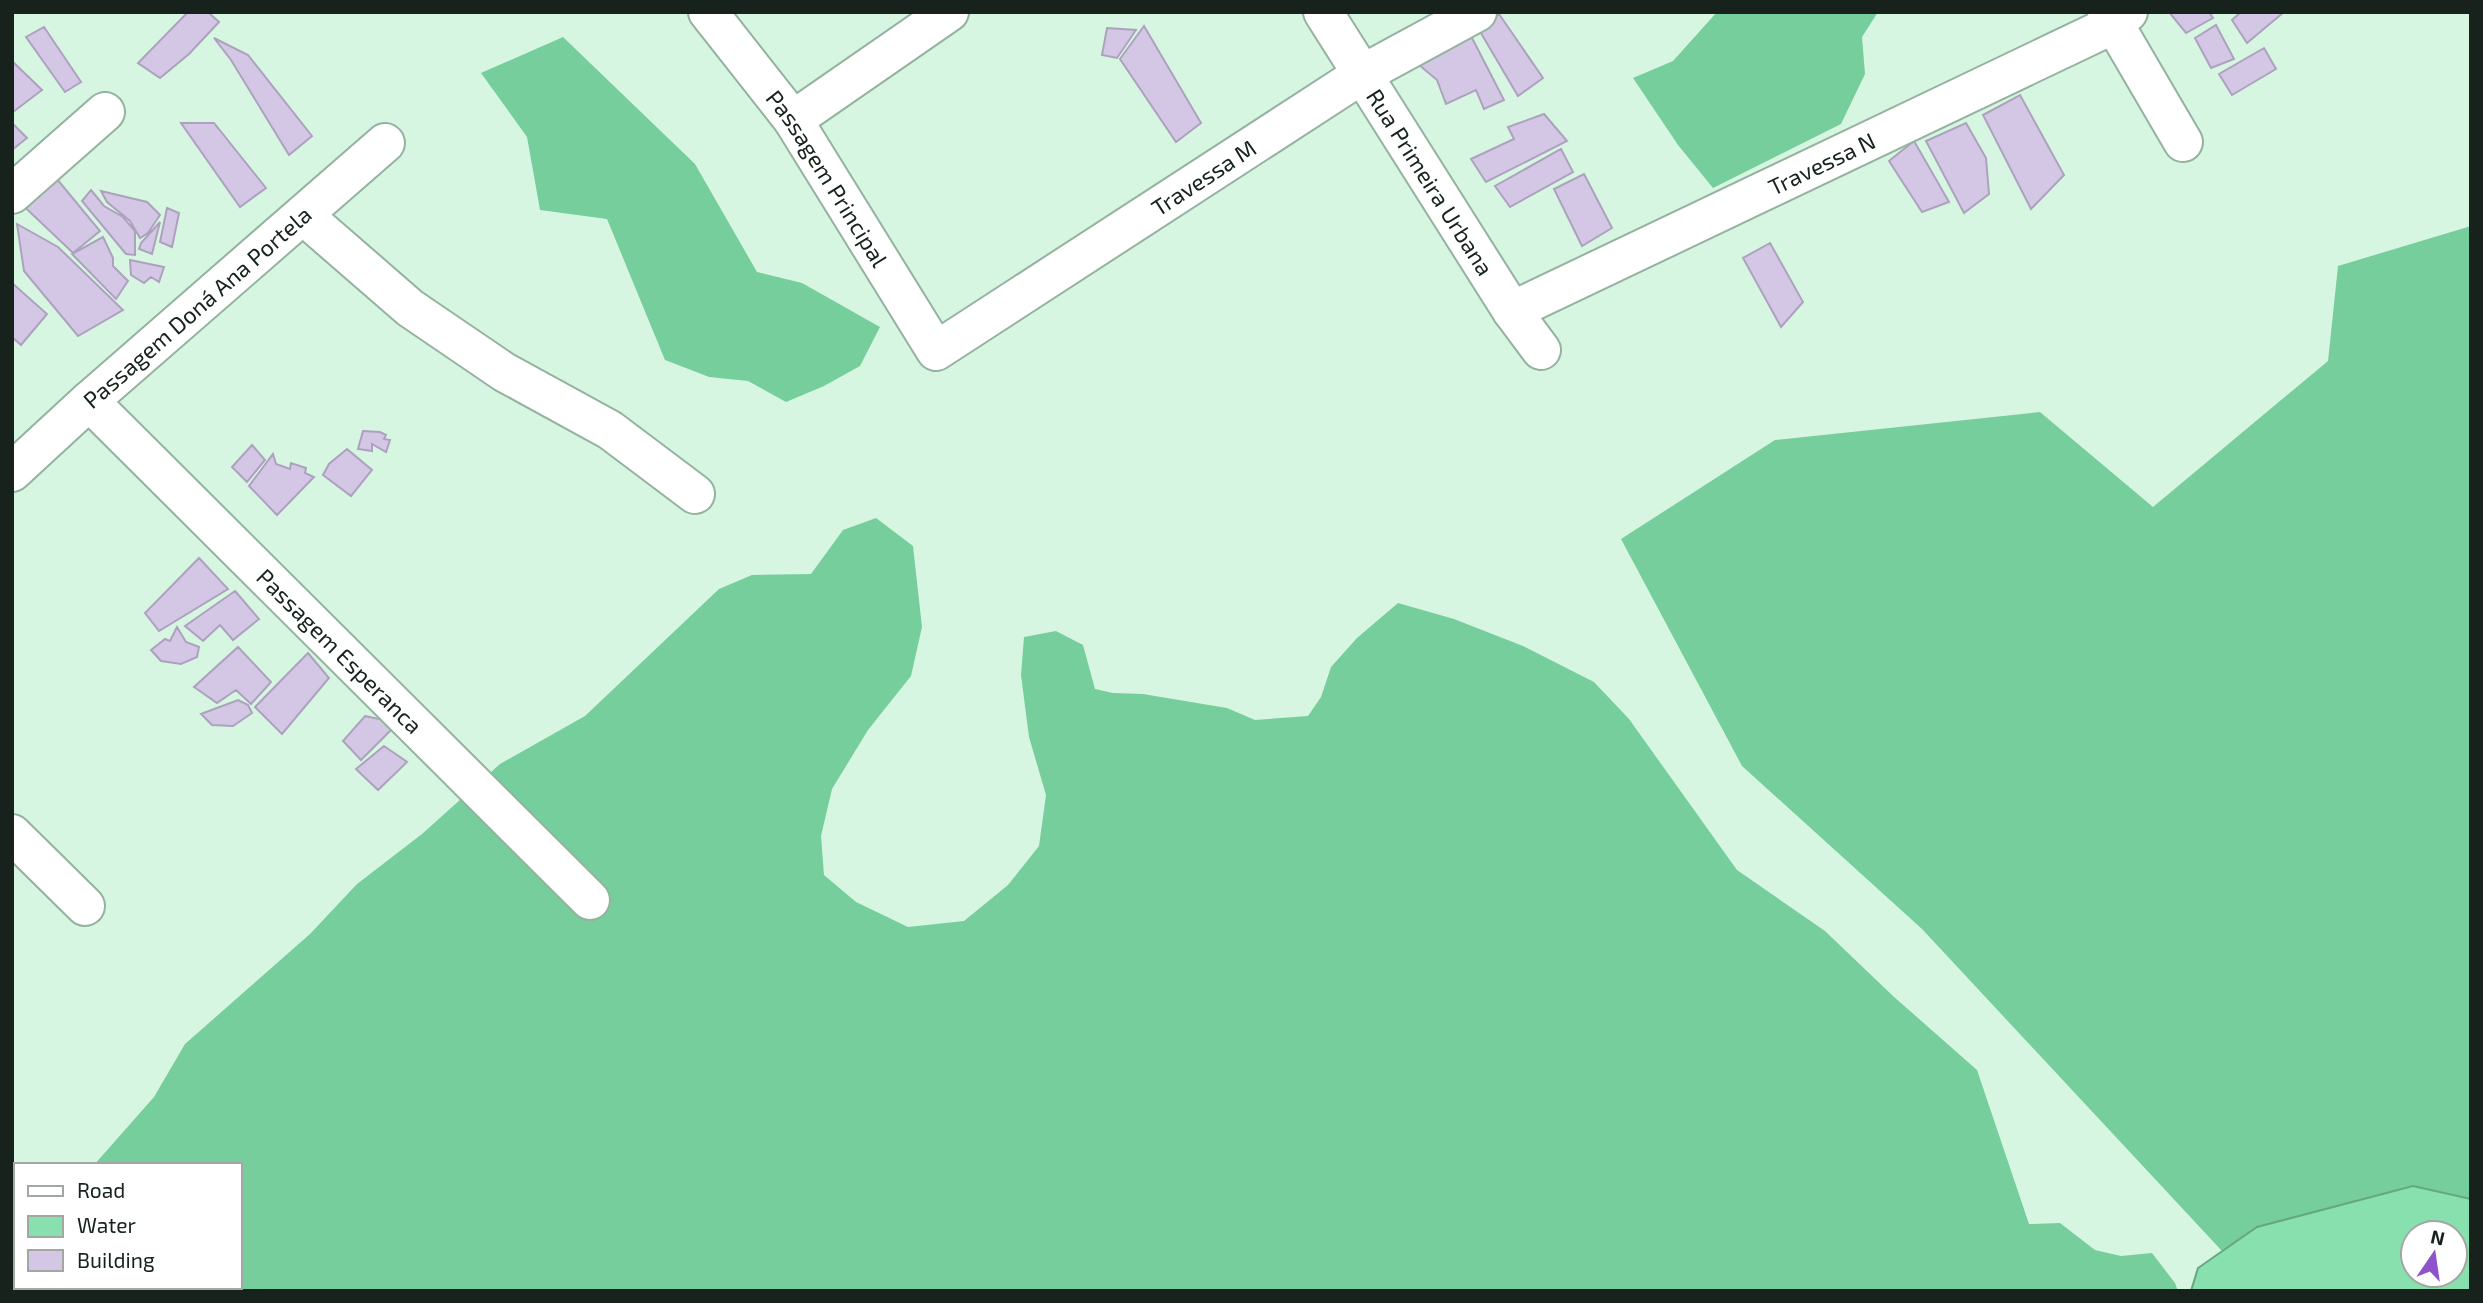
<svg xmlns="http://www.w3.org/2000/svg" width="2483" height="1303" font-family="'Exo 2',sans-serif">
<rect width="100%" height="100%" fill="#d7f6e2"/>
<path fill="#76ce9c" d="M1717,12H1878L1862,37L1865,74L1841,124L1713,188L1678,145L1633,78L1673,61Z
M563,37L695,164L757,272L802,283L880,327L860,366L824,386L786,402L748,381L709,377L665,360L607,219L540,210L527,137L481,73Z
M2471,226V1199L2413,1186L2257,1227L2222,1251L1922,929L1742,766L1621,539L1775,440L2040,412L2153,507L2328,361L2338,266Z
M876,518L913,546L922,627L911,676L868,730L832,789L821,836L824,875L856,902L908,927L964,921L1008,885L1039,846L1046,795L1029,737L1021,675L1024,637L1056,631L1083,645L1095,689L1113,693L1143,694L1227,708L1255,720L1308,716L1321,697L1331,667L1357,638L1398,603L1454,619L1523,646L1594,682L1629,719L1737,870L1825,931L1893,996L1977,1070L2029,1224L2060,1223L2095,1250L2121,1256L2152,1253L2175,1283L2178,1291H12V1246L16,1244V1287H240V1165H94L154,1097L185,1044L310,934L357,884L422,834L500,764L585,716L719,589L752,575L811,574L843,530Z"/>
<path fill="#88e0ae" stroke="#66a782" stroke-width="2" fill-rule="evenodd" d="M2413,1186L2471,1199V1291H2191L2198,1268L2257,1227ZM2413,1233H2455V1275H2413Z"/>
<path fill="#d3c7e5" stroke="#ada2be" stroke-width="2" d="M188,12H208L219,22L189,54L160,78L138,63Z
M2169,12H2209L2213,18L2186,33Z
M2241,12H2284L2247,43L2232,20Z
M1499,14L1543,78L1518,96L1478,28Z
M2216,25L2234,59L2211,68L2195,38Z
M1144,26L1201,123L1176,142L1120,59Z
M44,27L81,82L65,92L26,37Z
M1107,28L1136,30L1117,58L1102,55Z
M1471,36L1504,100L1484,109L1476,90L1446,104L1437,80L1418,64Z
M214,38L248,55L312,136L289,155L231,60Z
M2264,48L2276,69L2232,95L2219,74Z
M12,61L42,90L13,112L12,111Z
M2020,95L2064,175L2031,209L1983,115Z
M1544,114L1567,141L1486,182L1471,159L1514,139L1508,127Z
M12,123L27,138L12,150Z
M181,123H214L266,188L240,207Z
M1966,123L1986,158L1989,194L1964,213L1926,141Z
M1914,141L1949,202L1922,212L1889,161Z
M1561,149L1573,172L1510,207L1495,186Z
M47,167L100,231L73,253L12,195Z
M1584,174L1612,228L1582,246L1554,189Z
M91,190L104,206L123,217L135,231V255L126,254L82,201Z
M101,191L147,202L160,215L148,233L140,238L130,221L107,202Z
M167,208L179,213L172,247L160,242Z
M160,222L152,254L139,249L141,243Z
M17,224L58,247L123,310L78,336L24,271Z
M103,237L113,258V266L128,281L116,299L72,254Z
M1770,243L1803,302L1781,327L1743,258Z
M130,260L164,267L159,282L151,277L144,283L131,275Z
M12,283L47,314L21,345L12,337Z
M363,431L380,432L386,435L384,439L390,440L386,452L372,444V451L358,449Z
M252,445L265,460L247,482L232,467Z
M347,449L372,470L351,496L323,475L329,464Z
M273,454L276,464L290,469L291,463L306,468L305,473L314,477L277,515L249,486Z
M199,558L228,589L159,631L145,613Z
M235,591L259,619L233,640L220,625L203,641L185,626Z
M177,627L186,642L199,647L197,657L181,664L161,661L151,650L165,639L170,641Z
M238,647L271,682L251,704L236,690L217,703L194,687Z
M308,653L329,678L282,734L255,707Z
M238,700L248,705L252,713L233,726L212,725L201,714Z
M365,716L398,723L361,760L343,741Z
M384,746L407,762L378,790L356,769Z"/>
<g fill="none" stroke-linecap="round" stroke-linejoin="round">
<g stroke="#94b29f" stroke-width="42">
<g id="street">
<path id="s1" d="M708,12L793,120L936,351L1361,75L1477,12"/>
<path id="s2" d="M1323,12L1512,311L1541,350"/>
<path d="M2107,12L2183,142"/>
<path d="M793,120L949,12"/>
<path d="M12,194L105,112"/>
<path d="M303,215L410,308L504,372L610,430L695,494"/>
<path id="s3" d="M1512,311L2114,24L2128,12"/>
<path id="s4" d="M89,401L590,900"/>
<path id="s5" d="M12,472L89,401L385,143"/>
<path d="M12,834L85,906"/>
</g>
</g>
<use href="#street" stroke="#fff" stroke-width="38"/>
</g>
<g text-anchor="middle" dominant-baseline="central" stroke-width="5" stroke-linejoin="round" paint-order="stroke">
<g font-size="23" fill="#16221b" stroke="#fff">
<text stroke="none"><textPath href="#s3" startOffset="343">Travessa N</textPath></text>
<text stroke="none"><textPath href="#s1" startOffset="728">Travessa M</textPath></text>
<text stroke="none"><textPath href="#s1" startOffset="205">Passagem Principal</textPath></text>
<text stroke="none"><textPath href="#s2" startOffset="201">Rua Primeira Urbana</textPath></text>
<text stroke="none"><textPath href="#s5" startOffset="248">Passagem Doná Ana Portela</textPath></text>
<text stroke="none"><textPath href="#s4" startOffset="354">Passagem Esperanca</textPath></text>
</g>
</g>
<rect width="2483" height="1303" fill="none" stroke="#16221b" stroke-width="28"/>
<rect x="14" y="1163" width="228" height="126" fill="#ffffff" stroke="#a2a7a4" stroke-width="2"/>
<rect x="28" y="1186" width="35" height="10" fill="#ffffff" stroke="#a2a7a4" stroke-width="2"/>
<text x="77" y="1198" font-size="21" fill="#16221b">Road</text>
<rect x="28" y="1216" width="35" height="21" fill="#88e0ae" stroke="#a2a7a4" stroke-width="2"/>
<text x="77" y="1233" font-size="21" fill="#16221b">Water</text>
<rect x="28" y="1250" width="35" height="21" fill="#d3c7e5" stroke="#a2a7a4" stroke-width="2"/>
<text x="77" y="1268" font-size="21" fill="#16221b">Building</text>
<g transform="translate(2434 1254) rotate(13)"><circle r="33" fill="#ffffff" stroke="#a2a7a4" stroke-width="2"/>
<path d="M0-5L12 26L0 18L-12 26Z" fill="#8e53ca"/>
<text y="-10" font-size="19" font-weight="bold" text-anchor="middle" fill="#16221b">N</text>
</g>
</svg>
